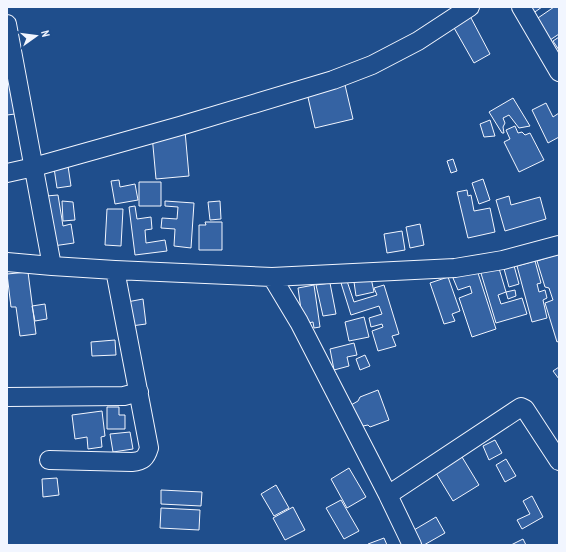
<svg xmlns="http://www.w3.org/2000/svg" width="566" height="552" font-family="'PT Sans Narrow',sans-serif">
<rect width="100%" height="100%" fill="#1f4e8c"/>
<path fill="#3563a3" stroke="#f2f6ff" d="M527,7H542L532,14Z
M554,7H559V34L550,40L535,20Z
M470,16L490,54L474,63L453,26Z
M559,37V50L553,41Z
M9,81L15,114L7,115V82Z
M345,85L353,119L315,128L307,93Z
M513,98L530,126L519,128L509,115L503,118L505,123L503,127L504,133H502L489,112Z
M546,103L553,117L559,113V137L548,143L532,110Z
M490,120L495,136L484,137L480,124Z
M515,126L518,133L522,132L525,135L530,133L544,160L519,172L504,142L510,139L506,130Z
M185,131L189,176L156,179L152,135Z
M453,159L457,171L451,173L447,161Z
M68,166L71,186L57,188L54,168Z
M483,179L490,200L479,204L472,183Z
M119,180L120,187L135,184L138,200L115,204L111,181Z
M139,182H161V206H139Z
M467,190L468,196L471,195L474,211L490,208L495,232L468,238L457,192Z
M58,195L63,226L71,224L74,243L53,246L46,196Z
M509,196L511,205L540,197L546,219L505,231L496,200Z
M62,201L73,202L75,220L63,221Z
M165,201L194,203L191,248L174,246L175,229L161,228L162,218L177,219L178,207L165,206Z
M220,201L221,219L210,220L208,202Z
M135,206L137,219L151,217L152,229L145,230L146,243L165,240L167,251L135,255L129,207Z
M107,209H123L121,246L105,245Z
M205,222H222V250H199V225H206Z
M420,224L424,245L410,248L406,227Z
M402,231L405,250L387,253L384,234Z
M559,254V341L557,342L545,303L553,300L549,288L545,287L537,261Z
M535,261L541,283L537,284L539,292L545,290L547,298L543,300L547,318L532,322L517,266Z
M513,262L519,284L509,287L503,265Z
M498,265L506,292L498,295L501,304L522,298L527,314L496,323L480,270Z
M477,270L496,329L472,337L459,298L472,293L470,286L458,290L453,278Z
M28,272L36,334L20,336L16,307H11L7,274Z
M448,277L460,311L452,314L455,321L444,324L430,283Z
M371,278L374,292L356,296L354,282Z
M347,281L354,302L377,295L374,288L384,285L399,334L392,336L396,346L378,351L372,331L383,327L382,324L371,327L369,318L382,314L379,306L351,315L341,283Z
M330,283L336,314L323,316L316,285Z
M314,285L320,327L314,328L313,322L303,324L298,288Z
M515,290L516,296L508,299L506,292Z
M143,299L146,324L131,326L127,302Z
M45,304L47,319L35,321L32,306Z
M364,317L369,337L349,341L345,322Z
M115,340L116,355L92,356L91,342Z
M354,343L357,355L347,357L349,366L334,370L330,349Z
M365,355L370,366L360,370L356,359Z
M559,367V379L553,371Z
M378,390L389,420L370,427L368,425L363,426L351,405L358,401L360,397Z
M107,407H119V415H125V429H107Z
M102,411L105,436L101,437L102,447L88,449L87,437L75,439L72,415Z
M130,432L133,449L113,452L110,434Z
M495,440L502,453L489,460L483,446Z
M459,452L479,485L453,501L433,468Z
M506,459L516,476L505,482L496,465Z
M349,468L366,497L347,508L331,479Z
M57,478L59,495L43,497L42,479Z
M276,485L289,508L274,516L261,494Z
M161,490L202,492L201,506L161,504Z
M532,496L543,517L522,529L517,520L530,514L523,501Z
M341,500L359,531L344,539L326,508Z
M293,507L305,530L285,540L273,518Z
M161,508L200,510L199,530L160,528Z
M436,517L445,533L424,545H422L414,530Z
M384,538L387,545H368V544Z
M523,539L526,545H511Z"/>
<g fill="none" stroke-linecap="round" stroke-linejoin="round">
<g stroke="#f2f6ff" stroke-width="20">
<path id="minor" d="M521,7L559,72
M7,24L52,266
M7,173L34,167L180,126L333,80L372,65L418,41L470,7
M7,262L52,266L115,270L272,277L455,268L503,260L559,245
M272,277L299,322L388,495L412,545
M7,397L124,396L139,392
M49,460L132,462C143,461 146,458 149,448L115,270
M388,495L521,407L525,409L559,461"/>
</g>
<use href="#minor" stroke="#1f4e8c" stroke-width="18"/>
</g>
<rect width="566" height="552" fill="none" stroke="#f2f6ff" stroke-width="16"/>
<g transform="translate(36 36) rotate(76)" stroke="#1f4e8c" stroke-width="3" paint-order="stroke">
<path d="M0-3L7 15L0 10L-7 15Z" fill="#f2f6ff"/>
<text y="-6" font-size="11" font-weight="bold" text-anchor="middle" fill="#f2f6ff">N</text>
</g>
</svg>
